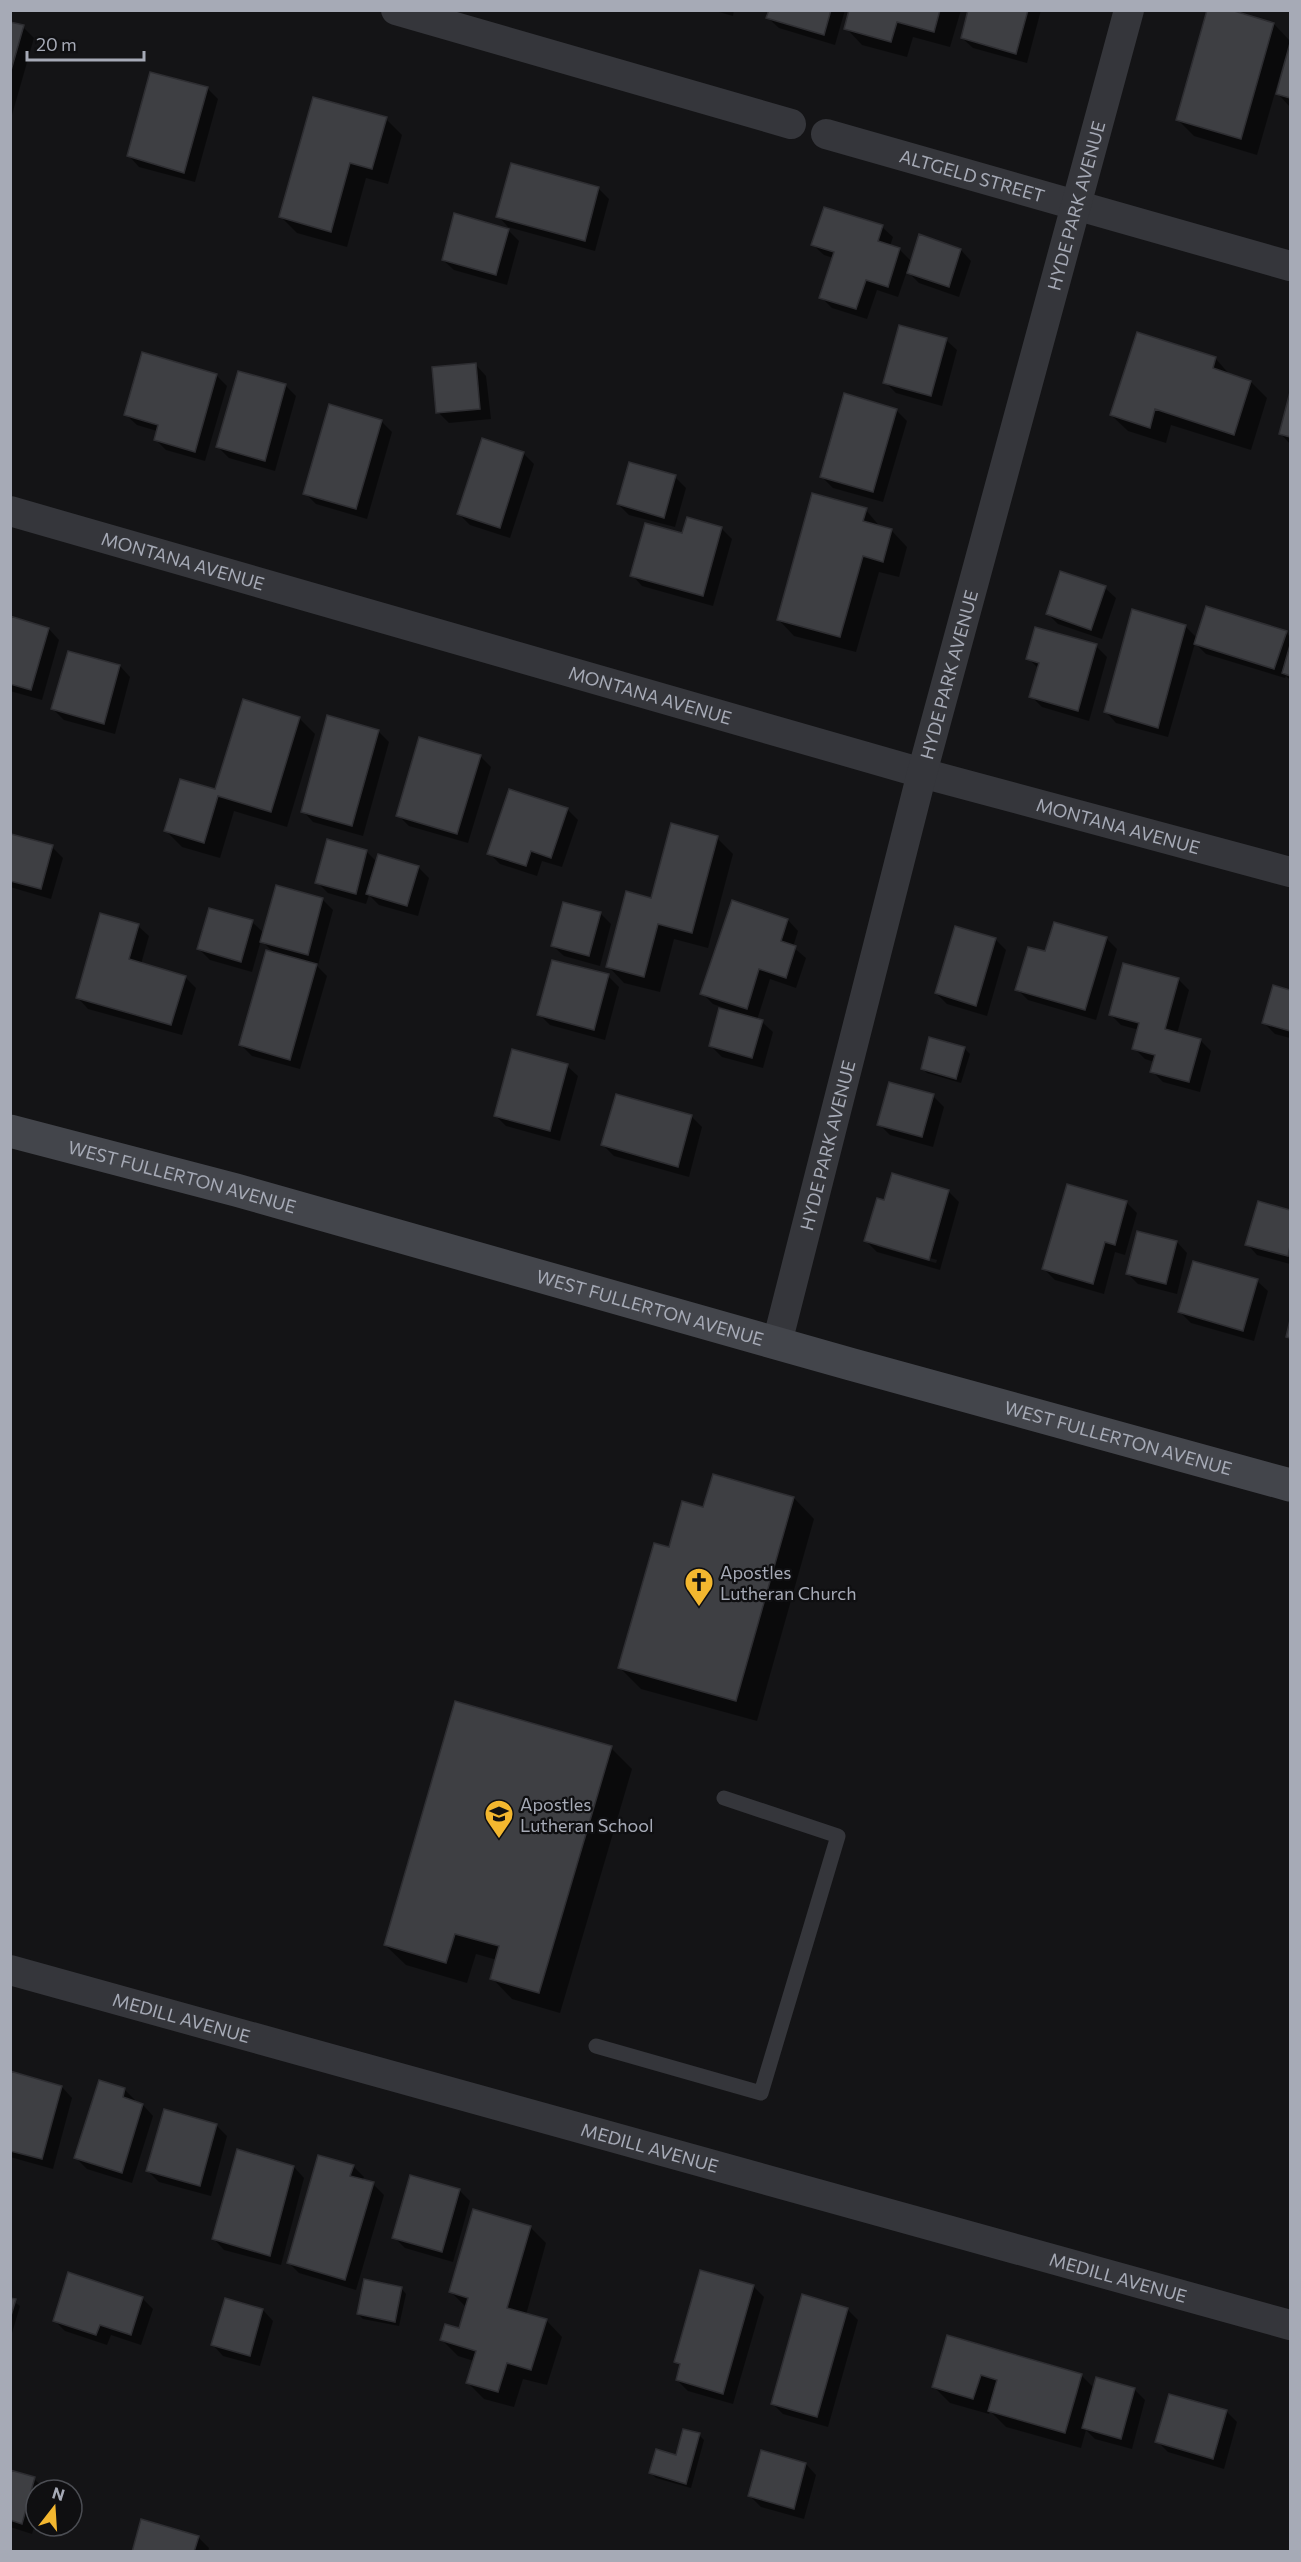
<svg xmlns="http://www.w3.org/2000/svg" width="1301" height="2562" font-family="Commissioner,sans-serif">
<rect width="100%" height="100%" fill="#141416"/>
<path fill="#0007" fill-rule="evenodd" d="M712,10H734L733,16Z
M770,10H845L835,45L779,28L768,18Z
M850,10H961L950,47L913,37L907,57L862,45L846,28Z
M970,10H1041L1027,63L973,48L962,38Z
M1225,10L1274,24L1290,41V107L1278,94L1288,59L1285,58L1257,155L1194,136L1178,120Z
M10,23L23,27L34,38L10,122Z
M207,88L218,99L195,182L139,167L129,156Z
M386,119L402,135L388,184L366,178L347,247L297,233L281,217Z
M598,188L609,199L595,251L508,227L498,216Z
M882,227L893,237L890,246L899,249L912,262L961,250L971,261L959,297L919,283L907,271L898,297L877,290L867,319L832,308L821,297L833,258L824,255L813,245Z
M508,230L519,241L507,285L454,270L443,260Z
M946,340L957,350L942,406L896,393L885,382Z
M1215,358L1231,376L1251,382L1267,398L1251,450L1171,425L1166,443L1128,431L1111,415Z
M476,365L486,376L491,419L449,423L438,412Z
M216,375L227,386L205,461L166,450L155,439L157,431L137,425L126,415Z
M285,385L296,396L275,471L229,458L218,447Z
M1290,398V444L1281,434Z
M896,410L907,421L883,502L833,488L822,477Z
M381,421L392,432L367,519L316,504L305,493Z
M523,453L534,464L510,538L470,525L459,514Z
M630,464L675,477L686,488L675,527L629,515L618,504Z
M866,510L881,528L891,530L907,547L899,577L879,572L856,652L794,636L778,619Z
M721,528L732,539L713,606L642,586L632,575L683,535Z
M1105,588L1116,598L1102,639L1058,624L1047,613Z
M10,618L49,629L59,640L42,700L10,691Z
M1185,626L1197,638L1286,632L1290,637V680L1286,676L1285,678L1206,654L1195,643L1168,737L1116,723L1106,712Z
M1096,646L1107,657L1089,721L1042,707L1031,696L1039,669L1028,658Z
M120,666L130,677L115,734L64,720L53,709Z
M299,718L315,734L287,827L234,811L220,858L182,847L166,831L216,791Z
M378,731L389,742L363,836L313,822L303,811Z
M480,756L491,767L468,843L409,826L398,815Z
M567,809L578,820L562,867L542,861L537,876L500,864L489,853Z
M12,836L52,847L63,858L51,899L10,887Z
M717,838L733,854L708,948L674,939L660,992L624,983L608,966L652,900Z
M328,841L367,852L377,862L418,867L429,878L418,916L379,905L369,895L366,904L328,893L317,882Z
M322,899L333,910L318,965L314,963L327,976L300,1069L252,1056L241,1045L275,954L261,940L252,972L210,960L199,949L252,922L264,933Z
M732,902L788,920L798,931L793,947L806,958L796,988L770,979L757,1020L762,1022L773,1032L763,1068L722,1057L711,1046L735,1012L713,1004L702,993Z
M600,913L611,924L600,966L564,956L553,946Z
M138,926L149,936L141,964L185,977L196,988L182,1035L88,1009L78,998Z
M1106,938L1117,949L1096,1020L1028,1000L1017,989L1046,953Z
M995,939L1006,950L987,1016L947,1004L936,993Z
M608,976L619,987L605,1040L550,1025L539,1014Z
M1178,979L1189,990L1177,1034L1200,1040L1211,1051L1200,1092L1163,1082L1152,1071L1154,1062L1145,1059L1134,1048L1139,1030L1121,1025L1110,1014Z
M1274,987L1290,992V1038L1275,1034L1264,1023Z
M930,1039L965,1049L970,1054L961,1083L927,1073L922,1068Z
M567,1066L578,1076L560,1141L506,1126L495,1115Z
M933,1096L944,1107L933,1147L890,1135L879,1124Z
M692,1117L702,1127L689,1177L614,1156L603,1145Z
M1068,1186L1127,1203L1137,1213L1125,1255L1115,1252L1104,1294L1055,1280L1044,1269Z
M948,1191L959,1202L940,1270L877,1252L866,1241L885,1202ZM877,1243L937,1260L936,1263L877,1246Z
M1259,1203L1290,1212V1264L1257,1255L1247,1244Z
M1177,1242L1187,1253L1177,1294L1138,1284L1127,1273Z
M1257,1281L1268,1291L1254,1341L1191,1323L1180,1312Z
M794,1498L814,1519L757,1721L641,1689L620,1668L670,1548L704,1509Z
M611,1748L632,1769L560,2013L512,1999L492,1978L497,1960L476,1954L467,1983L406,1965L385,1945Z
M10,2073L62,2087L72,2098L53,2169L10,2157Z
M124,2089L135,2100V2102L143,2105L153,2116L132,2183L87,2169L76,2158Z
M216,2125L227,2136L211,2196L159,2182L148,2171Z
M353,2166L364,2177L362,2181L373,2184L384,2195L356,2290L299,2273L288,2262Z
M294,2167L304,2178L281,2265L224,2250L214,2239Z
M459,2190L470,2201L453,2262L405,2248L394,2237Z
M530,2227L546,2243L526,2315L546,2320L562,2337L547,2385L523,2379L514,2407L484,2399L468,2383L474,2361L458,2356L442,2340L460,2330L466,2307L451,2292Z
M753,2286L764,2297L733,2404L688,2391L677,2380L681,2367L675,2362Z
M401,2288L406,2294L399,2326L363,2319L358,2314Z
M142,2298L153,2309L141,2345L111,2335L107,2345L65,2331L54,2320Z
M10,2299L20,2306L10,2340Z
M847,2309L858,2320L828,2427L783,2414L773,2404Z
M263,2310L273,2321L260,2366L223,2356L213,2345Z
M948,2336L1081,2375L1095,2389H1134L1145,2400L1132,2449L1095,2439L1086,2430L1081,2448L1006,2427L990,2411L989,2414L950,2403L934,2387Z
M1226,2411L1237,2422L1224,2469L1168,2452L1157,2441Z
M699,2435L704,2440L691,2488L656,2478L651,2473L677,2457Z
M806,2464L816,2475L804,2519L761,2507L750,2496Z
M10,2472L34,2479L45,2489L36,2490V2521L32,2534L10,2527Z
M198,2537L209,2548L208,2552H133Z"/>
<path fill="#3e3f43" stroke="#2e2e32" stroke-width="1.5" d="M769,10H831L824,35L766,18Z
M849,10H940L934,32L897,22L891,42L844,29Z
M968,10H1028L1016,54L961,38Z
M1207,10H1231L1274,23L1241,139L1176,120Z
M10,22L24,25L10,74Z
M1290,43V98L1276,94Z
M150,72L208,87L184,173L127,156Z
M313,97L387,117L372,169L350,163L331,232L279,217Z
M511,163L599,187L585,241L496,217Z
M824,207L883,225L878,241L900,248L888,287L866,280L856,309L819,298L834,252L811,245Z
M454,213L509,229L496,275L442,260Z
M919,234L961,249L949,287L907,273Z
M899,325L947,338L931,396L883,383Z
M1137,332L1216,357L1213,368L1251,381L1234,435L1155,409L1150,428L1110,415Z
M142,352L217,374L195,452L154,440L158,425L124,415Z
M476,363L480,409L436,413L432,367Z
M238,371L286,384L265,461L216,447Z
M1290,392V437L1279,434Z
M844,393L897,409L873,492L820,477Z
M329,404L382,420L356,509L303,494Z
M482,438L524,452L500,528L457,514Z
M629,462L676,475L664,518L617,504Z
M812,493L867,508L863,521L892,529L883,562L863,556L840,637L777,620Z
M687,517L722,527L703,596L630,576L645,523L682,533Z
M1060,571L1106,586L1091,630L1046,614Z
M1206,606L1287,631L1274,669L1194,644Z
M1132,609L1186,625L1158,728L1104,712Z
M10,616L49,628L31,690L10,684Z
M1035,627L1097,644L1078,711L1029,697L1039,663L1026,659Z
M1290,645V676L1282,673Z
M68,651L120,665L104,724L51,709Z
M243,699L300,717L271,812L218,796L204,843L164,831L180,779L215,789Z
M327,715L379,730L352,826L301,812Z
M419,737L481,755L457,834L396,816Z
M509,789L568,808L551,858L531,851L526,866L487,854Z
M671,823L718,836L692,933L658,924L644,977L606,967L626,891L651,898Z
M11,834L53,845L41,889L10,881Z
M327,839L367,850L356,894L315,883Z
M378,854L419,866L407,906L366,894Z
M276,885L323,898L308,955L260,942Z
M732,900L788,919L781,941L796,946L786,978L759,969L747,1009L700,994Z
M563,902L601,912L589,956L551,946Z
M209,908L253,920L241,962L197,949Z
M100,913L139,924L129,959L186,976L171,1025L76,998Z
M1054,922L1107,937L1085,1010L1015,990L1028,947L1045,951Z
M955,926L996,938L976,1006L935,993Z
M266,950L317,964L290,1060L239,1045Z
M552,960L609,974L594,1030L537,1015Z
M1123,963L1179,978L1165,1029L1201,1039L1189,1082L1150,1072L1155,1055L1132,1049L1139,1023L1109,1015Z
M1273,985L1290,990V1031L1262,1023Z
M719,1008L763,1020L752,1058L709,1046Z
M929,1037L965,1047L956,1079L921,1069Z
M512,1049L568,1064L550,1131L494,1116Z
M889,1082L934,1094L922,1137L877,1125Z
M616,1094L692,1115L678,1167L601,1145Z
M892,1173L949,1190L929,1260L864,1241L877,1198L884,1200Z
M1067,1184L1127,1201L1115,1245L1105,1242L1093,1284L1042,1269Z
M1258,1201L1290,1210V1246L1288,1256L1245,1245Z
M1137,1231L1177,1241L1166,1284L1126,1274Z
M1193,1261L1258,1279L1243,1331L1178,1312Z
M1290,1320V1338L1286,1337Z
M713,1474L794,1497L736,1701L618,1668L654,1543L669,1547L682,1501L703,1507Z
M455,1701L612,1746L539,1993L490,1979L499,1946L455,1934L446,1963L384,1945Z
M10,2071L62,2086L42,2159L10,2151Z
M99,2080L125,2088L123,2097L143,2104L122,2173L74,2158Z
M164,2109L217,2124L200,2186L146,2171Z
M237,2149L294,2166L270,2256L212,2239Z
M318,2155L354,2165L350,2176L374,2182L345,2280L287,2263Z
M410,2175L460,2189L442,2252L392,2238Z
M473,2209L531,2226L507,2308L547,2319L531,2370L507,2363L498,2392L466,2383L476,2351L440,2340L445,2324L459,2328L468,2298L449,2292Z
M700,2270L754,2285L723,2394L676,2380L680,2364L674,2362Z
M68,2272L143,2297L131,2335L100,2325L96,2335L53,2321Z
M364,2279L402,2287L395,2322L357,2314Z
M802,2294L848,2308L817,2417L771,2404Z
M10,2298L16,2299L10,2319Z
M225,2298L263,2309L250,2356L211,2345Z
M947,2335L1082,2374L1065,2433L988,2411L997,2380L981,2375L973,2399L932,2387Z
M1096,2377L1135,2388L1121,2439L1082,2428Z
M1169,2394L1227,2410L1213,2459L1155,2442Z
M683,2429L700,2433L686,2484L649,2473L656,2449L676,2455Z
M761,2450L806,2463L794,2509L748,2496Z
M10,2470L35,2477L22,2524L10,2520Z
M141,2519L199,2536L194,2552H132Z"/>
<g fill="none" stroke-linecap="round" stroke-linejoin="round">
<path stroke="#35363b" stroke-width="15" d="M596,2046L761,2093L838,1836L724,1798"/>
<g stroke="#35363b" stroke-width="30">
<path d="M396,10L791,124"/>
<path id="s1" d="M826,134L1290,266"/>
<path id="s2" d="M10,511L922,773L1290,872"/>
<path id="s3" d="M777,1343L922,773L1129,10"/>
<path id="s4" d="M10,1970L1290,2325"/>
</g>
<path stroke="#43454b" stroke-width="33" id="s5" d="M10,1131L236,1190L850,1364L1290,1485"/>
</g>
<defs>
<g id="church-pin" transform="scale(1.5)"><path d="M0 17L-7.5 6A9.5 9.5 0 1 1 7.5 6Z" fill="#f3b72f" stroke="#0f0f11"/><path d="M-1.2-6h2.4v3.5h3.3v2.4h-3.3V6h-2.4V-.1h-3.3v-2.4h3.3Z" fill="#111"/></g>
<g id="school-pin" transform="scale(1.5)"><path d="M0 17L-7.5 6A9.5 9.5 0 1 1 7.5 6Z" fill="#f3b72f" stroke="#0f0f11"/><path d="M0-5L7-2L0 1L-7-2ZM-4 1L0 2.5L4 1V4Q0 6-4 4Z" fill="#111"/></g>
</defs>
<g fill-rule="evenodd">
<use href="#church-pin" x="699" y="1582"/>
<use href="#school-pin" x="499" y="1814"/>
</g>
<g text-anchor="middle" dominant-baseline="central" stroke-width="4.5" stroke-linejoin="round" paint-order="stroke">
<g font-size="18" fill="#a6aab6" stroke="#0f0f11">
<text stroke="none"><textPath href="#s1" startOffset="152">ALTGELD STREET</textPath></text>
<text stroke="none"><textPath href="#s3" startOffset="1176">HYDE PARK AVENUE</textPath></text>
<text stroke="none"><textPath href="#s2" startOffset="180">MONTANA AVENUE</textPath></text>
<text stroke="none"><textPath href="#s3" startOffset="690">HYDE PARK AVENUE</textPath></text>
<text stroke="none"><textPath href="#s2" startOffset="666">MONTANA AVENUE</textPath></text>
<text stroke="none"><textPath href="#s2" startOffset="1152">MONTANA AVENUE</textPath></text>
<text stroke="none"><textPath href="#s3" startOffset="204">HYDE PARK AVENUE</textPath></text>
<text stroke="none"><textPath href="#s5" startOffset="178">WEST FULLERTON AVENUE</textPath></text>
<text stroke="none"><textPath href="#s5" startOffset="664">WEST FULLERTON AVENUE</textPath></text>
<text stroke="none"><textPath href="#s5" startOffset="1150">WEST FULLERTON AVENUE</textPath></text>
<text stroke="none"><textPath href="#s4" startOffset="178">MEDILL AVENUE</textPath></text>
<text stroke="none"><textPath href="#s4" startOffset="664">MEDILL AVENUE</textPath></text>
<text stroke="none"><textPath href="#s4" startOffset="1150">MEDILL AVENUE</textPath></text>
</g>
<g font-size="18" fill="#a6aab6" stroke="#0f0f11" text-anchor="start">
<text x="720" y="1572">Apostles<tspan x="720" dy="21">Lutheran Church</tspan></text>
<text x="520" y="1804">Apostles<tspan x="520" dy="21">Lutheran School</tspan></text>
</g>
</g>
<rect width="1301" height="2562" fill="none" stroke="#a6aab6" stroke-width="24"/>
<g transform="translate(54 2508) rotate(17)"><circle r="28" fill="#0f0f11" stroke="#4b4d53" stroke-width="1.5"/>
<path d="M0-4.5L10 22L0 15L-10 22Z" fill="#f3b72f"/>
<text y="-9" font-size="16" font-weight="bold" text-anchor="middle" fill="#a6aab6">N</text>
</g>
<path d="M27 51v9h117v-9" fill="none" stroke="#a6aab6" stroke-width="3"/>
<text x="36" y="51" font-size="18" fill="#a6aab6" stroke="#0f0f11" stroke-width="4.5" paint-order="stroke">20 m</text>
</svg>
